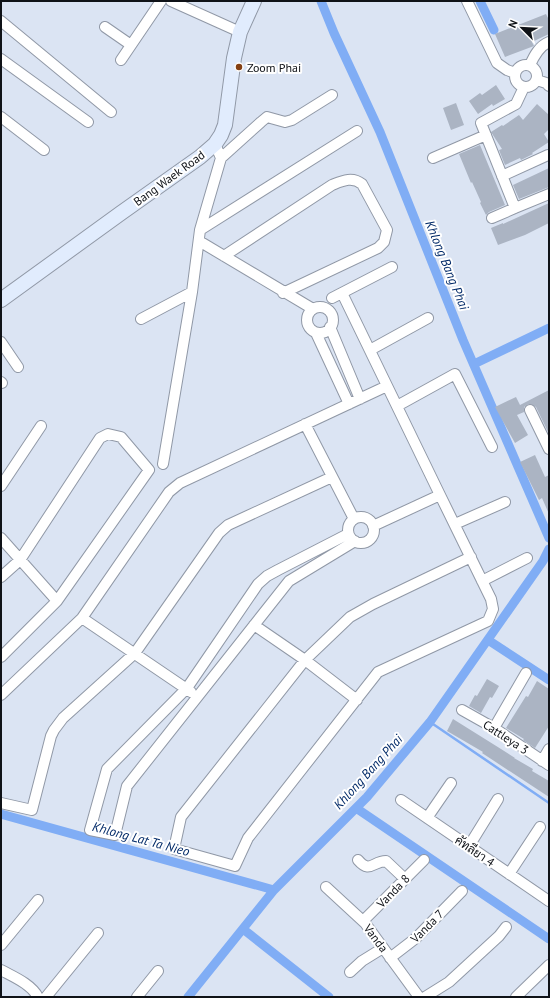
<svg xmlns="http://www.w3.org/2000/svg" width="550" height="998" font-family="'PT Sans',Sarabun,sans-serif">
<rect width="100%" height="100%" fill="#dbe4f3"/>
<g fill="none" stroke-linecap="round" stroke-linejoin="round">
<path stroke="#80adf5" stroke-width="2.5" d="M430,722L549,803"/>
<path stroke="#80adf5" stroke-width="9" d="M321,1L334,33L380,132L463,340L549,538
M480,1L494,30
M474,364L549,328
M488,640L549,680
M356,808L549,939
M1,814L274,890
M243,929L329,997
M188,997L274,890L367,797L430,722L543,561L549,549"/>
</g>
<path fill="#abb4c3" d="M546,14L549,20V34L532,42L534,46L505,57L495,34Z
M496,85L505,99L493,106L492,104L478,114L469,101L480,93L482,95Z
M456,103L464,125L451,130L443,108Z
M537,104L549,115V129L544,134L549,142L532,153L533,154L521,160L520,158L505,165L499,150L502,149L491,132L502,125L503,126L519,115L523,120Z
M480,145L505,205L489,212L486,215L480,203L481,202L472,182L471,183L459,154Z
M549,168V187L519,199L513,185Z
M549,203V223L525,235L498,245L491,228L503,223V224Z
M549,390V434L536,407L531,404H528L524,407V412L517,415L528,435L515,443L495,407L516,397L520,405Z
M535,455L545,477L549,475V514L542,498L539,500L520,462Z
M487,679L499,686L492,698L490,697L481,713L469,706L475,695L477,696Z
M537,681L549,689V726L535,748L523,740L524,739L506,728L526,696L528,697Z
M453,719L501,749L515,758H514L533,769L532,771L549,781V797L482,753L483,752L447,731Z"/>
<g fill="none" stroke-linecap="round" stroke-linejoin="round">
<g stroke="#9098a6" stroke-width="12">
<path id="street" d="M171,1L240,32
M467,1L497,63L507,70L515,73
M1,21L111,112
M105,27L131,45
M1,59L88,122
M121,60L161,1
M515 76a11 11 0 1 1 22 0a11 11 0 1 1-22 0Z
M530,65C534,56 539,46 549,42
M537,80L546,83L549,86
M524,87L516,104L481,123L515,208L549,194
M1,117L44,150
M221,158L261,122L267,117L285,122L292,120L332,95
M433,158L486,135
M502,176L548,155
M492,218L515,208
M200,230L357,131
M199,241L313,309
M224,256L332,185C342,181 352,176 362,184L387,230L384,242L378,248L283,293
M342,293L440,495L491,599L493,609L488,621L378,672L248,838L235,866L174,849L181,817L305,660L350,617L373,604L471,557
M332,298L392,267
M307 320a13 13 0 1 1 26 0a13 13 0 1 1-26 0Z
M141,319L192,292
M330,327L360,399
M316,333L349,404
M1,342L18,367
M370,350L428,318
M1,382L2,383
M397,406L455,374L492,447
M530,410L549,449
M305,424L354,519
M163,464L192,292L200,230L221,158L215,144
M1,486L41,426
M348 530a13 13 0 1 1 26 0a13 13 0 1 1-26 0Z
M455,524L505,502
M373,526L440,495
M348,534L278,570L267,576L258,584L187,688L107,769L90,830L115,835L127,786L289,581L355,541
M1,538L57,601
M1,577L20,560L100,438L108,434L121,437L149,470L57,601L1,657
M482,581L527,558
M82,618L191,692
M254,625L305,660L357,700
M1,695L82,618L169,492L180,483L387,386
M462,710L494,728L549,765
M494,728L526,673
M542,761L549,749
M401,800L549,901
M1,803L32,810L51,736L54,730L63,718L135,653L219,533L228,525L332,477
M427,818L451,783
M469,846L498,799
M358,860C370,874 373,861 386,861L405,879
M509,874L540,827
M326,887L365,923L419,997
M363,921L424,860
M1,945L38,900
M390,958L416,938L462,891
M1,970C14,977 31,984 38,997
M350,972L362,961L383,948
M46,997L98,933
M137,997L158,971
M425,997L449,982L499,936L506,927
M516,997L549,965"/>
</g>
<g stroke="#9098a6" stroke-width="16">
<path id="secondary" d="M1,300L121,213L200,157L215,144L221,135L225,125L234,58L240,32L254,1"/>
</g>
<use href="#street" stroke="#fff" stroke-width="10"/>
<use href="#secondary" stroke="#e1ecfd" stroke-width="14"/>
</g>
<circle fill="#844013" stroke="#fff" stroke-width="1.5" cx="239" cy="67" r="4"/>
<g text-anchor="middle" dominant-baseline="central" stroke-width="4" stroke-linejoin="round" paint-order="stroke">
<g font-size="12" fill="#0f1217" stroke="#fff" text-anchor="start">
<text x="247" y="67">Zoom Phai</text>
</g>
<g font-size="12" fill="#0f1217" stroke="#fff">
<text transform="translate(169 178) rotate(-36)">Bang Waek Road</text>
<text transform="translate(506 737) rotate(33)">Cattleya 3</text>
<text transform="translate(475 851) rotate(34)">คัทลียา 4</text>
<text transform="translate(393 891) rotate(-46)">Vanda 8</text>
<text transform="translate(427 926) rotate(-45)">Vanda 7</text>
<text transform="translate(376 938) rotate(53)">Vanda</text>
</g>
<g font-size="13" font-style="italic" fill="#032b69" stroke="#fff">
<text transform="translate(447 265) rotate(68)">Khlong Bang Phai</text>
<text transform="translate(368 772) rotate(-48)">Khlong Bang Phai</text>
<text transform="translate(141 839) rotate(15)">Khlong Lat Ta Nieo</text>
</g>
</g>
<rect width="550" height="998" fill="none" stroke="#0f1217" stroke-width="4"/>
<g transform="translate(522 28) rotate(294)" stroke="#ffffff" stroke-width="3" paint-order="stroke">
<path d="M0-3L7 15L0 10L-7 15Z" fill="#0f1217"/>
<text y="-6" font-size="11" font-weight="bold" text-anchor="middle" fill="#0f1217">N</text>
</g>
</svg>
